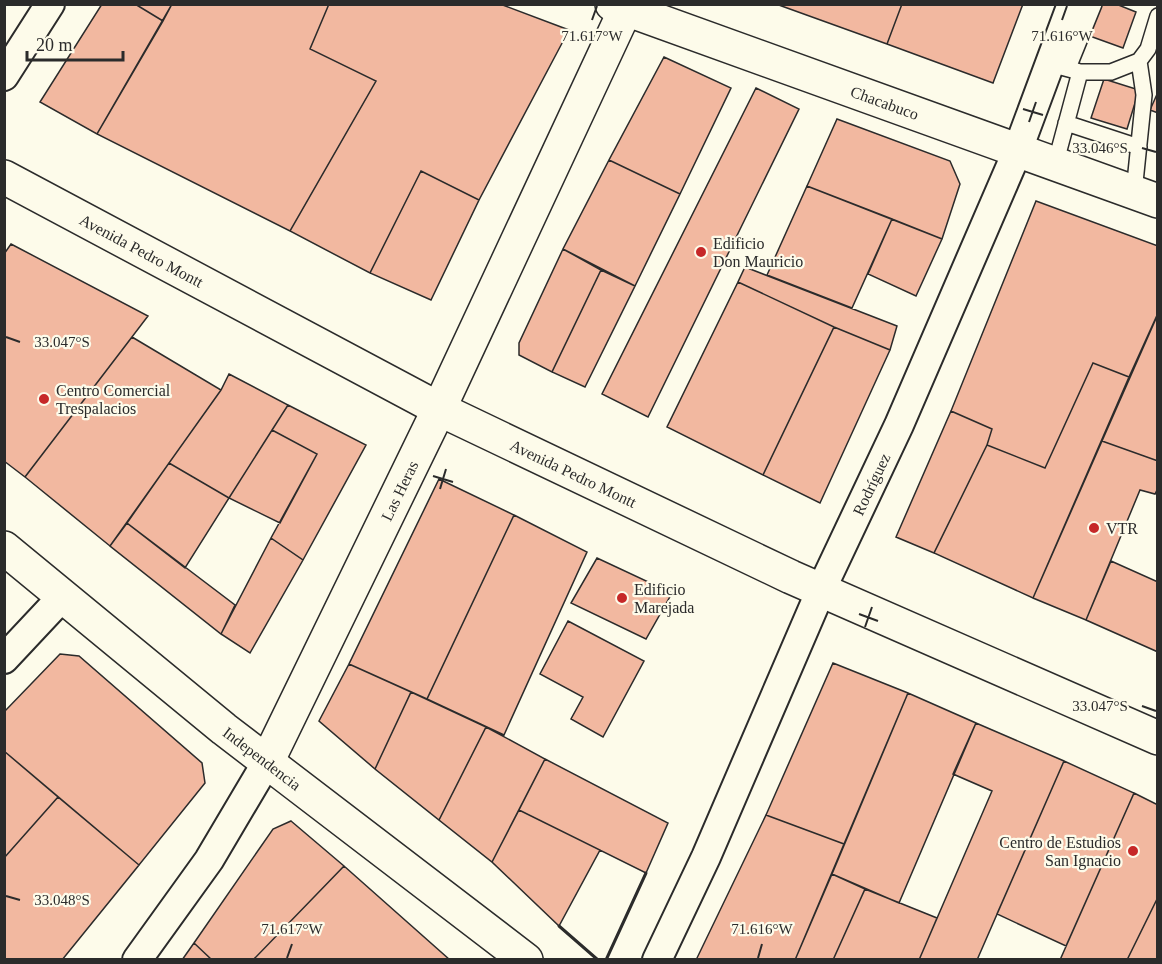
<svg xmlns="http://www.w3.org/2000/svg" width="1162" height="964" font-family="Georgia,serif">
<rect width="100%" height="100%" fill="#fdfbea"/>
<path fill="#f2b8a0" stroke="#2b2b2b" stroke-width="1.5" d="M102,4H135L163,21L97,134L40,102Z
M135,4H172L163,21Z
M172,4H329L310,49L376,81L290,231L97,134Z
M329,4H500L569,30L479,200L421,171L370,273L290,231L376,81L310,49Z
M776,4H902L887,44Z
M902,4H1023L993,83L887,44Z
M1097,4H1116L1136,12L1123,48L1087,35Z
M664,57L731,88L680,194L609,160Z
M1104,79L1139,90L1127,129L1091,118Z
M756,88L799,109L648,417L602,394Z
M1158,92V113L1150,110Z
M837,119L950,161L960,184L942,239L807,186Z
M609,160L680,194L635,286L563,249Z
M421,171L479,200L431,300L370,273Z
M807,186L892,219L852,308L767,275Z
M1036,201L1158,246V313L1129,377L1093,363L1045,468L987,445L992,429L951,411Z
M892,219L942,239L916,296L868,274Z
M11,244L148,316L25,477L4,461V254Z
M563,249L601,270L552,372L519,355V343Z
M745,267L897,326L890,350L834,327L738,282Z
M601,270L635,286L585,387L552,372Z
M738,282L834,327L763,475L667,427Z
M1158,314V461L1102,441Z
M834,327L890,350L820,503L763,475Z
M132,337L221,390L110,546L25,477Z
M1093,363L1129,377L1033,598L934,553L987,445L1045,468Z
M229,374L288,405L229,498L169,463L221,390Z
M288,405L366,445L303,560L271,538L317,454L272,430Z
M951,411L992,429L987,445L934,553L896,537Z
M272,430L317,454L280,523L229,498Z
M1102,441L1158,461V488L1155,494L1140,490L1086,620L1033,598Z
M169,463L229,498L185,568L127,523Z
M439,479L514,515L427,699L349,664Z
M514,515L587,552L504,735L427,699Z
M127,523L235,605L221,634L110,546Z
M271,538L303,560L250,653L221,634Z
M597,558L672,593L646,639L571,603Z
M1111,561L1158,582V652L1086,620Z
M568,621L644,661L603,737L571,719L583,697L540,674Z
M60,654L79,656L202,763L205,783L139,865L4,751V712Z
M833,663L908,693L844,844L766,815Z
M349,664L411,692L375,769L319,721Z
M411,692L486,727L439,820L375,769Z
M908,693L976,723L899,903L832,874Z
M976,723L1064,761L977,960H919L992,791L953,774Z
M486,727L545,759L492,862L439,820Z
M4,751L58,797L4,858Z
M545,759L668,823L646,873L519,810Z
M1064,761L1134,793L1066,946L997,914Z
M1134,793L1158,805V897L1127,960H1060Z
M58,797L139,865L62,960H4V858Z
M519,810L600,850L559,926L492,862Z
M766,815L844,844L795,960H702L697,958Z
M291,821L344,866L253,960H212L194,943L273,829Z
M344,866L450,960H253Z
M832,874L865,889L833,960H795Z
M865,889L937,918L919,960H833Z
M1158,897V960H1127Z
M194,943L212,960H182Z"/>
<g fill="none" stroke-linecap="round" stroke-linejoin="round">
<g stroke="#2b2b2b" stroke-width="18">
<path id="service" d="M1050,64L1080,72H1111L1139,61L1148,49L1158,16
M1068,68L1094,4
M1066,123L1139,147
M1055,165L1080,72
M1134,192L1144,95L1139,61"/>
</g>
<g stroke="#2b2b2b" stroke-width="32">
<g id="minor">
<path d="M4,76L50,4"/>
<path d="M4,659L63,596"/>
<path d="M137,960L209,860L267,762"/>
<path id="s1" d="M657,960L706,857L821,590L899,425L1017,152L1072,4"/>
</g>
</g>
<g stroke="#2b2b2b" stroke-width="36">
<g id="tertiary">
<path id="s2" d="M612,4L1158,201"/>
<path id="s3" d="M267,762L439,409L628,4"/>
</g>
</g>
<g stroke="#2b2b2b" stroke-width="36">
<g id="secondary">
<path id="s4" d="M4,548L224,729L526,960"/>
</g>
</g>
<g stroke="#2b2b2b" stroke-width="36">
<g id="primary">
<path id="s5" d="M4,177L439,409L791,577L1158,738"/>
</g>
</g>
<use href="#service" stroke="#fdfbea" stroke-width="15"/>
<use href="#minor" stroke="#fdfbea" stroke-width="28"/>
<use href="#tertiary" stroke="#fdfbea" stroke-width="33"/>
<use href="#secondary" stroke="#fdfbea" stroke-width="33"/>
<use href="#primary" stroke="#fdfbea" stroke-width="33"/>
<path stroke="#2b2b2b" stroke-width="3" d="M559,926L598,960
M606,960L646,873"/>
</g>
<path fill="none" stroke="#2b2b2b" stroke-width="2" d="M592,20L597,6M1062,20L1067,6M1023,109L1043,115M1029,122L1036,102M1142,148L1156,152M6,337L20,342M433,476L453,482M440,489L446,469M859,614L878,621M865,627L872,607M1142,706L1156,711M6,896L20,900M287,958L292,944M758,958L762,944"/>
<g fill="#c62828" stroke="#fdfbea" stroke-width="2">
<circle cx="701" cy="252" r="6"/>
<circle cx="44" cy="399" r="6"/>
<circle cx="1094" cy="528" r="6"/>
<circle cx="622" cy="598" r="6"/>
<circle cx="1133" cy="851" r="6"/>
</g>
<g text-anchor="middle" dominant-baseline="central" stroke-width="4.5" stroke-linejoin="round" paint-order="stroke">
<g font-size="16" fill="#2b2b2b" stroke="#fdfbea">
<text stroke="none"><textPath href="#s2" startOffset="290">Chacabuco</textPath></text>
<text stroke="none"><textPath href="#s5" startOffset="156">Avenida Pedro Montt</textPath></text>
<text stroke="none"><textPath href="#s5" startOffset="642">Avenida Pedro Montt</textPath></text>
<text stroke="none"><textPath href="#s1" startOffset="522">Rodríguez</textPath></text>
<text stroke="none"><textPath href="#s3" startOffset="302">Las Heras</textPath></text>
<text stroke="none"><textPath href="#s4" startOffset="333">Independencia</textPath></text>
</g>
<g font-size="16" fill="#2b2b2b" stroke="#fdfbea" text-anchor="start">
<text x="713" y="243">Edificio<tspan x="713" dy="18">Don Mauricio</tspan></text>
<text x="56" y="390">Centro Comercial<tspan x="56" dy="18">Trespalacios</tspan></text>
<text x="1106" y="528">VTR</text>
<text x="634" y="589">Edificio<tspan x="634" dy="18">Marejada</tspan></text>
<text x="1121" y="842" text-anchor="end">Centro de Estudios<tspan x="1121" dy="18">San Ignacio</tspan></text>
</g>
</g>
<g font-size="15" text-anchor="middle" fill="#2b2b2b" stroke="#fdfbea" stroke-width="4.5" stroke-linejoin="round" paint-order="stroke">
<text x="592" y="41">71.617°W</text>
<text x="1062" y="41">71.616°W</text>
<text x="1100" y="153">33.046°S</text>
<text x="62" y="347">33.047°S</text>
<text x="1100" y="711">33.047°S</text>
<text x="62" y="905">33.048°S</text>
<text x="292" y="934">71.617°W</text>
<text x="762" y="934">71.616°W</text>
</g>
<rect width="1162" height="964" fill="none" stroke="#2b2b2b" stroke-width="12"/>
<path d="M27 51v9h96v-9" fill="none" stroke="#2b2b2b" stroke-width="3"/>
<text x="36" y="51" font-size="18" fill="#2b2b2b" stroke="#fdfbea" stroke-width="4.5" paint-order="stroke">20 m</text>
</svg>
